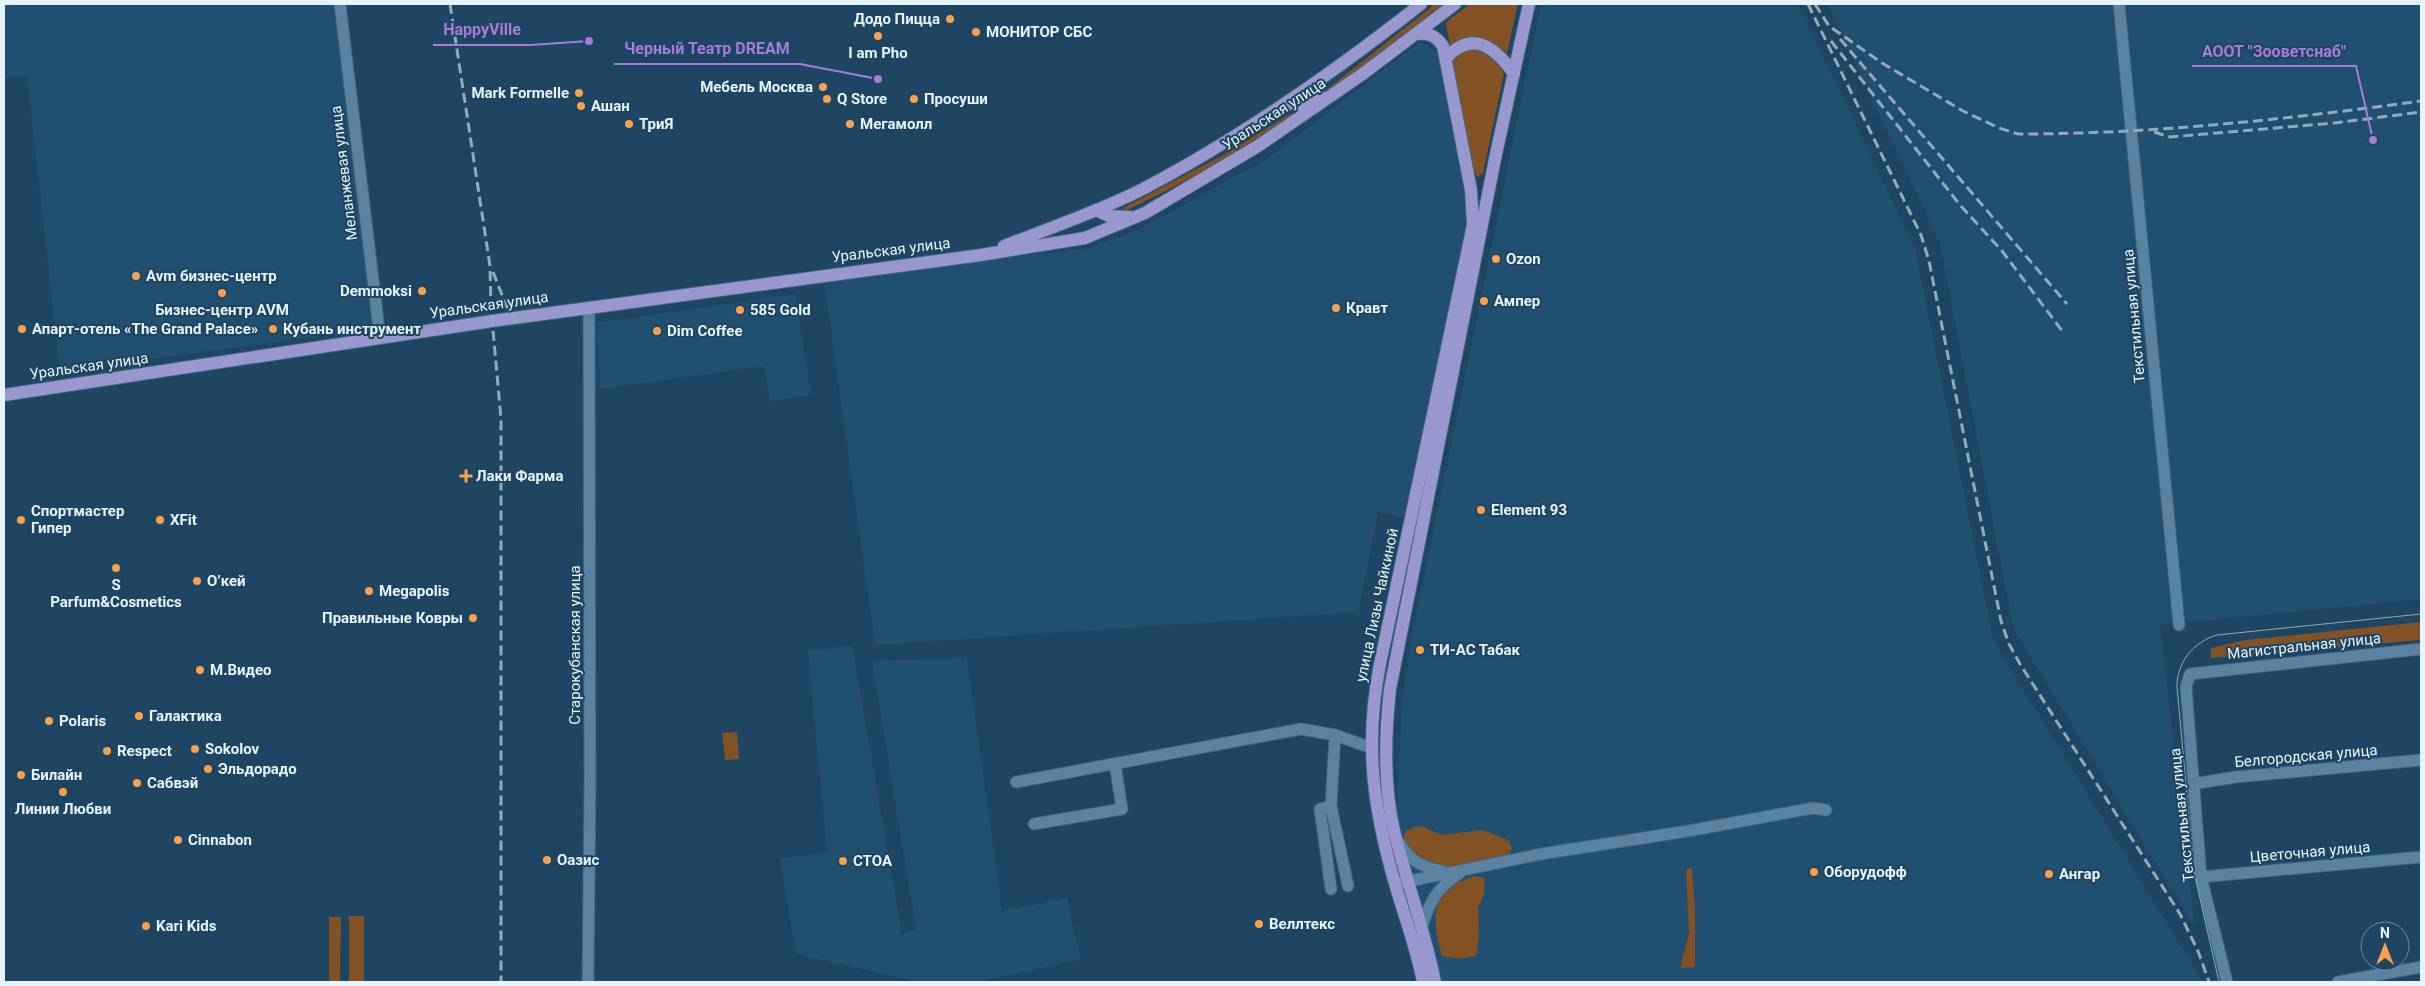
<svg xmlns="http://www.w3.org/2000/svg" width="2425" height="986" font-family="Roboto,sans-serif">
<rect width="100%" height="100%" fill="#1e4561"/>
<path fill="#214f70" d="M4,4H335L375,329L60,371L27,76L4,78Z
M1541,4H1798L1915,248L1993,640L2203,982H1441L1402,840L1397,809L1402,700L1414,626Z
M1827,4H2421V599L2160,625L2195,928L2013,628L1940,243Z
M1420,42L1435,50L1442,65L1466,192L1465,236L1422,452L1403,517L1378,512L1358,612L875,645L824,279L1090,248L1140,229L1267,159Z
M795,294L811,395L770,401L764,366L600,389L597,323Z
M852,645L902,934L916,930L872,661L967,658L1002,911L1067,898L1081,959L979,982H918L796,954L780,859L827,852L808,651Z"/>
<path fill="#825224" d="M1435,4H1445L1318,101L1316,98Z
M1470,4H1518L1507,53C1487,38 1473,32 1450,45L1446,22Z
M1476,49C1492,52 1498,59 1504,74L1483,173L1478,177L1474,173L1452,58L1462,50Z
M1295,114C1239,151 1187,182 1125,211L1123,208L1225,154L1288,115Z
M2421,622V640L2211,658V648L2246,640Z
M737,732L739,759L725,760L722,733Z
M1421,826L1442,835L1483,830L1508,840L1512,848L1508,856C1491,859 1454,869 1439,868C1424,866 1411,851 1402,840C1405,829 1411,828 1421,826Z
M1692,868L1695,909V967L1680,968L1689,933L1686,870Z
M1475,876L1485,878L1484,895L1478,907L1479,936L1476,956L1459,959L1442,956C1435,935 1429,896 1453,884C1460,881 1468,879 1475,876Z
M349,916H364V982H349Z
M329,917H341L340,982H329Z"/>
<g fill="none" stroke-linecap="round" stroke-linejoin="round">
<g stroke="#416379" stroke-width="13">
<path id="minor" d="M340,4L380,338
M2119,4L2179,625
M1016,782L1301,729L1335,735L1372,748
M2193,784L2236,777L2421,760
M1331,806L1348,886
M1034,824L1122,809L1115,764
M1400,843C1409,861 1424,868 1443,871
M2201,877L2421,857
M1400,883L1541,854L1688,831L1813,808L1826,810
M1331,889L1320,809L1331,806L1335,735
M1421,929C1430,901 1436,889 1460,873
M588,982L590,784L589,307
M2227,982L2201,877L2186,687L2190,674L2421,649
M2338,982L2421,967"/>
</g>
<g stroke="#416379" stroke-width="14">
<path id="major" d="M1416,34C1429,33 1435,35 1443,46L1471,190L1473,225L1380,664C1364,744 1373,809 1396,887C1405,918 1417,950 1423,982
M1446,58C1473,29 1496,48 1514,74
M1288,103L1300,105L1324,98
M1096,210L1109,216L1130,217
M1004,246C1050,228 1097,212 1141,190C1241,138 1333,73 1421,4
M4,395L492,321L981,255L1085,238L1145,213L1258,146L1364,73L1455,4
M1435,982C1425,931 1406,881 1394,830C1383,784 1385,735 1390,689L1496,154L1529,4"/>
</g>
<use href="#minor" stroke="#5a82a1" stroke-width="11"/>
<use href="#major" stroke="#9898ce" stroke-width="12"/>
<path stroke="#92aabc" stroke-width="1" d="M2219,982L2194,872L2177,687C2177,662 2193,642 2217,635L2421,614"/>
<path stroke="#92aabc" stroke-width="3" stroke-dasharray="10 5" stroke-linecap="butt" d="M450,4L490,266L491,308L501,419V982
M1808,4L1921,235L1929,261L2001,621L2009,644L2020,664L2180,914L2198,951L2209,982
M1815,4L1829,26L1882,63L1963,111L1999,128L2018,134C2153,134 2288,119 2421,101
M1840,39L2067,304
M1831,41L1960,205L2002,251L2063,332
M2154,132L2170,137L2334,123L2421,112
M493,272L506,305L519,326"/>
</g>
<g fill="#f8a04c" stroke="#1e4561" stroke-width="2">
<circle cx="950" cy="19" r="5"/>
<circle cx="976" cy="32" r="5"/>
<circle cx="878" cy="36" r="5"/>
<circle cx="823" cy="87" r="5"/>
<circle cx="579" cy="93" r="5"/>
<circle cx="827" cy="99" r="5"/>
<circle cx="914" cy="99" r="5"/>
<circle cx="581" cy="106" r="5"/>
<circle cx="629" cy="124" r="5"/>
<circle cx="850" cy="124" r="5"/>
<circle cx="1496" cy="259" r="5"/>
<circle cx="136" cy="276" r="5"/>
<circle cx="422" cy="291" r="5"/>
<circle cx="222" cy="293" r="5"/>
<circle cx="1484" cy="301" r="5"/>
<circle cx="1336" cy="308" r="5"/>
<circle cx="740" cy="310" r="5"/>
<circle cx="22" cy="329" r="5"/>
<circle cx="273" cy="329" r="5"/>
<circle cx="657" cy="331" r="5"/>
<path d="M463.5 468.5h5v5h5v5h-5v5h-5v-5h-5v-5h5z"/>
<circle cx="1481" cy="510" r="5"/>
<circle cx="21" cy="520" r="5"/>
<circle cx="160" cy="520" r="5"/>
<circle cx="116" cy="568" r="5"/>
<circle cx="197" cy="581" r="5"/>
<circle cx="369" cy="591" r="5"/>
<circle cx="473" cy="618" r="5"/>
<circle cx="1420" cy="650" r="5"/>
<circle cx="200" cy="670" r="5"/>
<circle cx="139" cy="716" r="5"/>
<circle cx="49" cy="721" r="5"/>
<circle cx="195" cy="749" r="5"/>
<circle cx="107" cy="751" r="5"/>
<circle cx="208" cy="769" r="5"/>
<circle cx="21" cy="775" r="5"/>
<circle cx="137" cy="783" r="5"/>
<circle cx="63" cy="792" r="5"/>
<circle cx="178" cy="840" r="5"/>
<circle cx="547" cy="860" r="5"/>
<circle cx="843" cy="861" r="5"/>
<circle cx="1814" cy="872" r="5"/>
<circle cx="2049" cy="874" r="5"/>
<circle cx="1259" cy="924" r="5"/>
<circle cx="146" cy="926" r="5"/>
</g>
<g text-anchor="middle" dominant-baseline="central" stroke-width="4" stroke-linejoin="round" paint-order="stroke">
<g font-size="15" font-weight="bold" fill="#e7f4fe" stroke="#1e4561" text-anchor="start">
<text x="940" y="19" text-anchor="end">Додо Пицца</text>
<text x="986" y="32">МОНИТОР СБС</text>
<text x="878" y="53" text-anchor="middle">I am Pho</text>
<text x="813" y="87" text-anchor="end">Мебель Москва</text>
<text x="569" y="93" text-anchor="end">Mark Formelle</text>
<text x="837" y="99">Q Store</text>
<text x="924" y="99">Просуши</text>
<text x="591" y="106">Ашан</text>
<text x="639" y="124">ТриЯ</text>
<text x="860" y="124">Мегамолл</text>
<text x="1506" y="259">Ozon</text>
<text x="146" y="276">Avm бизнес-центр</text>
<text x="412" y="291" text-anchor="end">Demmoksi</text>
<text x="1494" y="301">Ампер</text>
<text x="1346" y="308">Кравт</text>
<text x="222" y="310" text-anchor="middle">Бизнес-центр AVM</text>
<text x="750" y="310">585 Gold</text>
<text x="32" y="329">Апарт-отель «The Grand Palace»</text>
<text x="283" y="329">Кубань инструмент</text>
<text x="667" y="331">Dim Coffee</text>
<text x="476" y="476">Лаки Фарма</text>
<text x="1491" y="510">Element 93</text>
<text x="31" y="511">Спортмастер<tspan x="31" dy="17">Гипер</tspan></text>
<text x="170" y="520">XFit</text>
<text x="207" y="581">О’кей</text>
<text x="116" y="585" text-anchor="middle">S<tspan x="116" dy="17">Parfum&amp;Cosmetics</tspan></text>
<text x="379" y="591">Megapolis</text>
<text x="463" y="618" text-anchor="end">Правильные Ковры</text>
<text x="1430" y="650">ТИ-АС Табак</text>
<text x="210" y="670">М.Видео</text>
<text x="149" y="716">Галактика</text>
<text x="59" y="721">Polaris</text>
<text x="205" y="749">Sokolov</text>
<text x="117" y="751">Respect</text>
<text x="218" y="769">Эльдорадо</text>
<text x="31" y="775">Билайн</text>
<text x="147" y="783">Сабвэй</text>
<text x="63" y="809" text-anchor="middle">Линии Любви</text>
<text x="188" y="840">Cinnabon</text>
<text x="557" y="860">Оазис</text>
<text x="853" y="861">СТОА</text>
<text x="1824" y="872">Оборудофф</text>
<text x="2059" y="874">Ангар</text>
<text x="1269" y="924">Веллтекс</text>
<text x="156" y="926">Kari Kids</text>
</g>
<g font-size="15" fill="#e7f4fe" stroke="#1e4561">
<text transform="translate(1274 114) rotate(-33)">Уральская улица</text>
<text transform="translate(344 173) rotate(-97)">Меланжевая улица</text>
<text transform="translate(891 250) rotate(-7)">Уральская улица</text>
<text transform="translate(489 305) rotate(-8)">Уральская улица</text>
<text transform="translate(2134 316) rotate(-95)">Текстильная улица</text>
<text transform="translate(89 366) rotate(-8)">Уральская улица</text>
<text transform="translate(1377 605) rotate(-78)">улица Лизы Чайкиной</text>
<text transform="translate(575 645) rotate(-90)">Старокубанская улица</text>
<text transform="translate(2304 646) rotate(-6)">Магистральная улица</text>
<text transform="translate(2306 756) rotate(-5)">Белгородская улица</text>
<text transform="translate(2182 815) rotate(-96)">Текстильная улица</text>
<text transform="translate(2310 852) rotate(-5)">Цветочная улица</text>
</g>
</g>
<path fill="none" stroke="#a67cd8" stroke-width="2" d="M589 41L530 45H433M878 79L800 64H614M2373 140L2356 66H2192"/>
<g fill="#a67cd8" stroke="#1e4561" stroke-width="2">
<circle cx="589" cy="41" r="5"/>
<circle cx="878" cy="79" r="5"/>
<circle cx="2373" cy="140" r="5"/>
</g>
<g font-size="16" text-anchor="middle" font-weight="bold" fill="#a67cd8" stroke="#1e4561" stroke-width="4" stroke-linejoin="round" paint-order="stroke">
<text x="482" y="35">HappyVille</text>
<text x="707" y="54">Черный Театр DREAM</text>
<text x="2274" y="57">АООТ "Зооветснаб"</text>
</g>
<rect width="2425" height="986" fill="none" stroke="#e7f4fe" stroke-width="10"/>
<g transform="translate(2385 946)"><circle r="24" fill="#1e4561" stroke="#6e8ba0"/>
<path d="M0-4L9 19L0 12L-9 19Z" fill="#f8a04c"/>
<text y="-8" font-size="14" font-weight="bold" text-anchor="middle" fill="#e7f4fe">N</text>
</g>
</svg>
